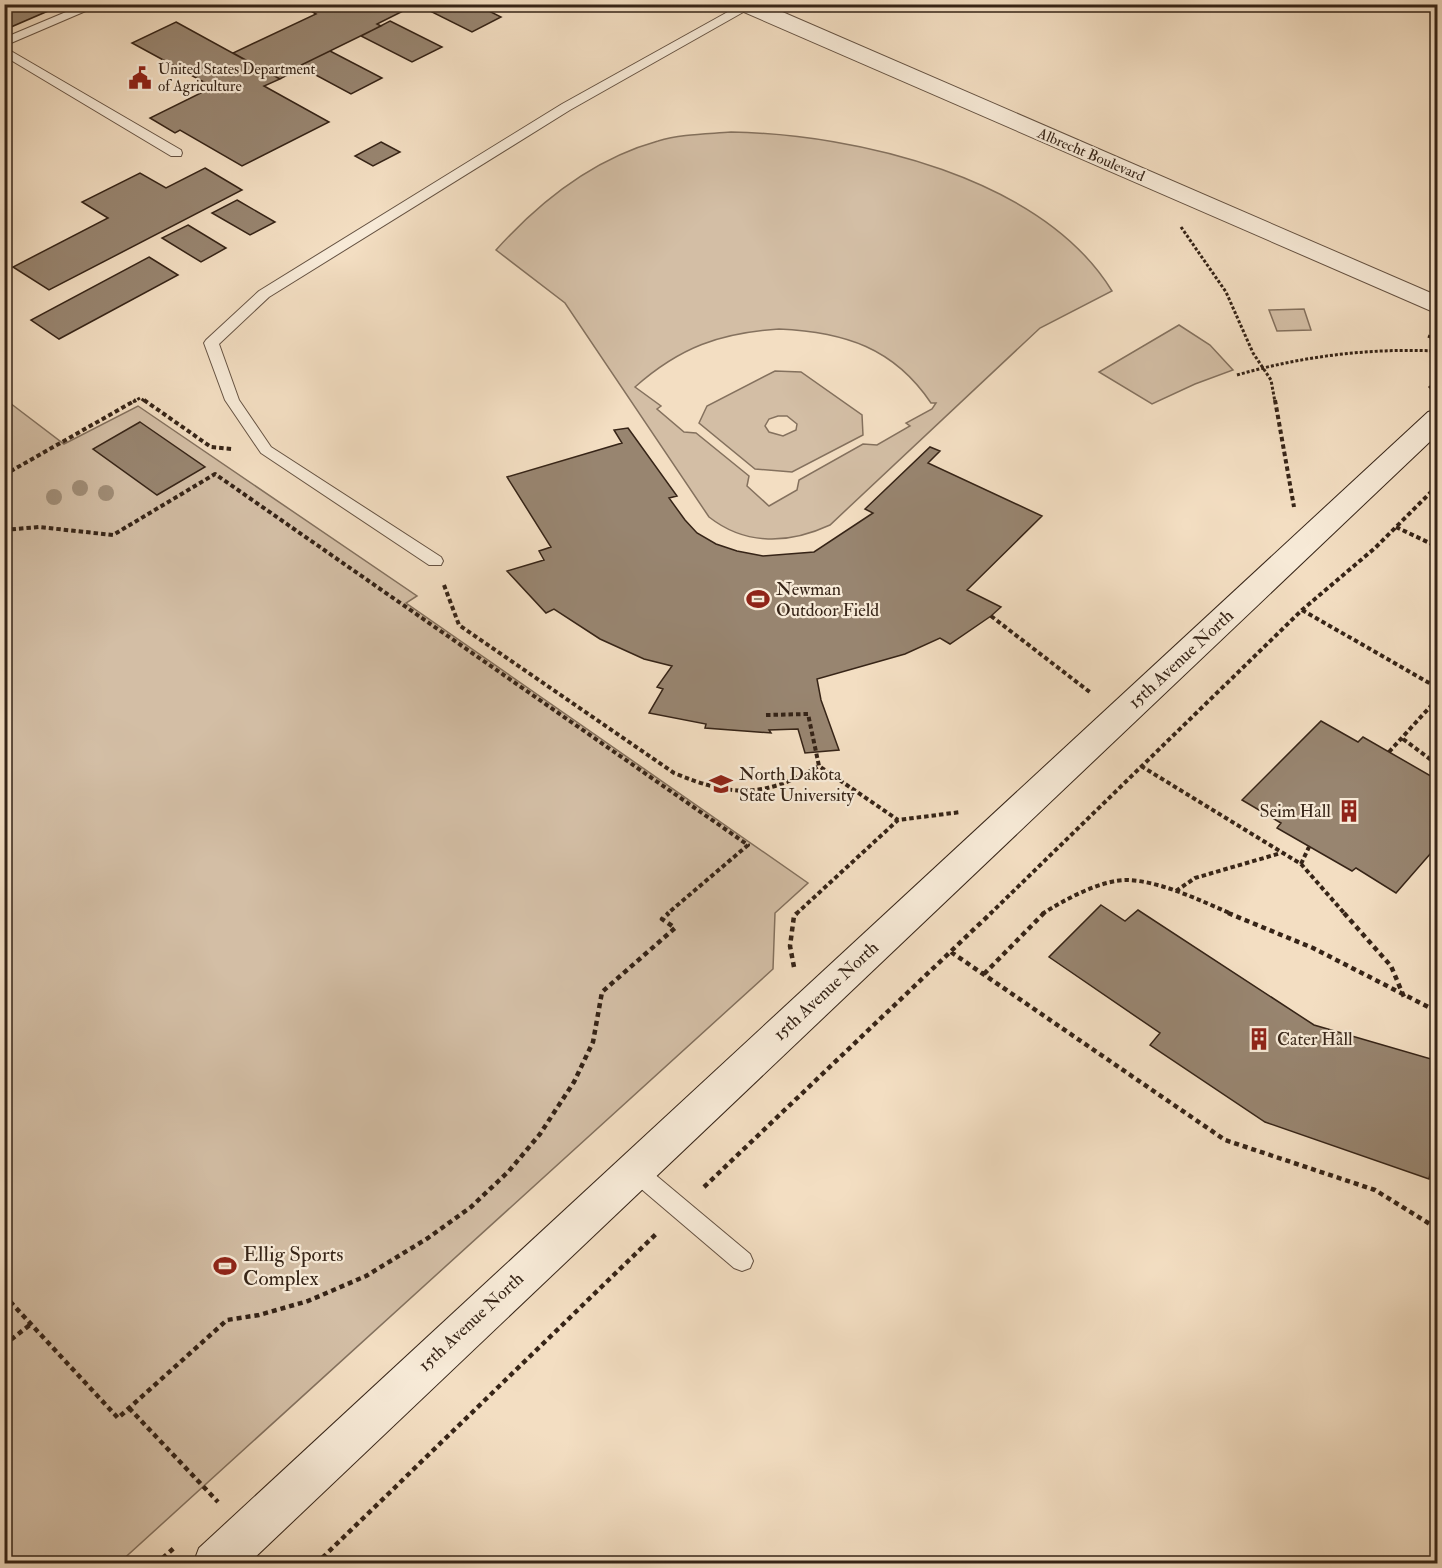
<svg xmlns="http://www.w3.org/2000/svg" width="1442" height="1568" font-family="'IM FELL Double Pica',serif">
<rect width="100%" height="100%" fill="#f3dec2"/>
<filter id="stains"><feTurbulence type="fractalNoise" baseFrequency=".00333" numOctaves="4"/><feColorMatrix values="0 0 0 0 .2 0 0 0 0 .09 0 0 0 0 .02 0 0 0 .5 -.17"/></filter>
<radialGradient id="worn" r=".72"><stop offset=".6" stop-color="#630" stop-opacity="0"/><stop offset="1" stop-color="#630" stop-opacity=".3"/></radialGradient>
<path fill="#d3bea5" stroke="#84715e" stroke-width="1.5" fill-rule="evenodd" d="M731,132C856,134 1042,177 1112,291L1040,328L830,525C789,544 746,546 709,517L565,303L496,250C540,201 593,159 658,141C681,134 707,134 731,132ZM779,329C845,332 894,348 931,403H936L932,409L906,423L910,426L877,445L863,444L799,480L797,490L769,506L747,486L749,476L696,433L684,432L657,409L661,406L635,387C680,347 720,333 779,329Z
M1304,309L1311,330L1277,331L1269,310Z
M1179,325L1210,345L1233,370L1195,384L1152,404L1099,372Z
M775,371L801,372L862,415L863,435L792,472L755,469L699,423L707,406ZM778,416H787L797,424L796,430L783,436L769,432L765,426L769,419Z
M10,403L64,444L138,406L417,596L406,603L808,883L775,913L773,969L119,1563H5V407Z"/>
<path fill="#988570" stroke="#362417" stroke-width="1.5" d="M4,4H37L48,11L4,30Z
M326,4H417L377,24L381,26L289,71L293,72L280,79L233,53L316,14L311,11Z
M424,4H475L501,17L472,32L420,6Z
M390,21L442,47L412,62L361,36Z
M176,22L280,79L264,86L329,122L242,166L180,130L175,133L150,118L213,87L132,43Z
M330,51L382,78L351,94L299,66Z
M381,142L400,152L373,166L355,156Z
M205,168L242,190L49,290L13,267L108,218L82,202L140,173L166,188Z
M237,200L275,222L250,235L212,213Z
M188,225L226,248L201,262L162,238Z
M149,257L178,275L59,339L31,320Z
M140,422L205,467L157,495L93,449Z
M628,428L677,496L669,498L685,520L697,533L716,544L737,551L763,556L814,552L873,513L865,509L930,447L940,451L928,463L1042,516L967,590L1001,607L991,616L950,644L940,638L905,654L817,679L821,700L839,750L805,753L798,729L769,730L771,733L705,728L706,724L649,713L663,689L657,687L672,666L644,659L600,639L554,609L546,613L507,571L544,560L539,551L551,547L507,477L622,443L614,430Z
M1321,721L1358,742L1363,737L1436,779L1433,783L1438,786V845L1396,893L1356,868L1352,871L1277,828L1281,823L1242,800Z
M1101,905L1125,921L1138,910L1314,1025L1438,1061V1161L1433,1159L1429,1179L1265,1122L1150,1045L1160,1033L1049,957Z"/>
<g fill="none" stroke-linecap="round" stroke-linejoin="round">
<g stroke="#655242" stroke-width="2">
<path id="lane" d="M85,4H102L4,46V38Z
M742,4L754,6L570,110L269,297L219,344L239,400L271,447L441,557L443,561L441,565H429L261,453L225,400L204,343L206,340L259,291L562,104Z
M4,47L181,150L182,153L181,156H171L4,56Z
M633,1160L640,1162L750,1254L753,1261L750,1268L742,1271L734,1268L626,1176L622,1169L626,1162Z"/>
</g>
<g stroke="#655242" stroke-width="2">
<path id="street" d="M735,4H764L1438,296V314L737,9Z"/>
</g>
<g stroke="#362417" stroke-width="2">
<path id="secondary" d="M1438,409V434L248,1564H193L199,1548L1428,412Z"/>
</g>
<path stroke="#362417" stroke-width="3" stroke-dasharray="3 2" stroke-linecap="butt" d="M1181,227L1226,292L1253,353L1271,380L1275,402
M1428,336L1438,340
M1237,375C1303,356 1369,348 1438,351
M1429,388L1438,380
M133,402L140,398L146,402"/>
<path stroke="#362417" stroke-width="4" stroke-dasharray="4.5 3" stroke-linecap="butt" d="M144,400L211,447L232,449
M1275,400L1294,507
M4,475L136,400
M1396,527L1438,547
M4,530L39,527L113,535L215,474L748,845L667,914
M444,585L459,625L674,773C732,797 764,798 819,766
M1302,610L1438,688
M991,616L1091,693
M766,715L808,714L819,766L898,820
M1403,739L1438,765
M1389,752L1438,698
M1141,766L1301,864L1345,914
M1301,864L1309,847
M1176,891L1195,878L1281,853
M796,914L898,820L961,812
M990,914L1302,610L1375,548L1438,485
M1042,914C1064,900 1100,880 1127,880C1161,881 1201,901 1232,914"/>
<path stroke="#362417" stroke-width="4.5" stroke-dasharray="5 4" stroke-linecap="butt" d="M1228,913L1313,948L1438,1012
M1344,913L1391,966L1404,997
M951,952L1225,1140L1375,1190L1438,1229
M794,967L790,946L794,916L797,913
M984,974L1044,913
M704,1187L991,913
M4,1295L118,1418L227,1320L259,1315L308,1301L366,1276L428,1238L471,1207L509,1171L540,1134L574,1082L593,1042L602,992L675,928L662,919L669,913
M4,1305L10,1301
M4,1345L31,1324
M129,1408L218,1502
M156,1564L174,1548
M316,1564L658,1232"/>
<use href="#lane" fill="#f7ead7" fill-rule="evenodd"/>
<use href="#street" fill="#f7ead7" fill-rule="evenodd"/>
<use href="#secondary" fill="#f7ead7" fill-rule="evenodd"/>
</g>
<g fill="#a08d77">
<circle cx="80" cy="488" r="8"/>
<circle cx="106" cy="493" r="8"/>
<circle cx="54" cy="497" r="8"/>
</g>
<defs>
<g id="civic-bare" transform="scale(1.8)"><path d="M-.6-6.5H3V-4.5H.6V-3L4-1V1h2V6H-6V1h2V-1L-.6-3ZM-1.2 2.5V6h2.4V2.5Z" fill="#8f2418" stroke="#f7ead7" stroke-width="2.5" paint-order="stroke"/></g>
<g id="stadium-bare" transform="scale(1.8)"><path d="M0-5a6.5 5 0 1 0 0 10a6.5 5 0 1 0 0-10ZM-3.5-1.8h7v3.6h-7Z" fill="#8f2418" stroke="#f7ead7" stroke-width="2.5" paint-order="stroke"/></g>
<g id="university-bare" transform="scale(1.8)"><path d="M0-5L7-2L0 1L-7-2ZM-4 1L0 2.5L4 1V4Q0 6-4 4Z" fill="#8f2418" stroke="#f7ead7" stroke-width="2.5" paint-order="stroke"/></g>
<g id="building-bare" transform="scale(1.8)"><path d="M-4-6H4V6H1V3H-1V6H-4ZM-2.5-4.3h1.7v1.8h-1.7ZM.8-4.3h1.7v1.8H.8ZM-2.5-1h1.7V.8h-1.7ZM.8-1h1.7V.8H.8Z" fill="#8f2418" stroke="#f7ead7" stroke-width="2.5" paint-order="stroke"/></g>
</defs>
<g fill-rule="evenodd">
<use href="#civic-bare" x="140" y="78"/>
<use href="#stadium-bare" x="758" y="599"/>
<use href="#university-bare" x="721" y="784"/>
<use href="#building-bare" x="1349" y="811"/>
<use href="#building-bare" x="1259" y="1039"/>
<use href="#stadium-bare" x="225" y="1266"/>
</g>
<g text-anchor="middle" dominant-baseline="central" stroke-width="4.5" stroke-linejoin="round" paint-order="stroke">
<g font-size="15" fill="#362417" stroke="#f7ead7" text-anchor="start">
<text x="158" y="69">United States Department<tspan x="158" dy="17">of Agriculture</tspan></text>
</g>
<g font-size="15" fill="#362417" stroke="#f7ead7">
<text transform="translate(1091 155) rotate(23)">Albrecht Boulevard</text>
</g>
<g font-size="18" fill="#362417" stroke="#f7ead7" text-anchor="start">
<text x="776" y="589">Newman<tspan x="776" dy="21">Outdoor Field</tspan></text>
<text x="739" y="774">North Dakota<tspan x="739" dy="21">State University</tspan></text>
<text x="1331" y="811" text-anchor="end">Seim Hall</text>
<text x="1277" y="1039">Cater Hall</text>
</g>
<g font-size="18" fill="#362417" stroke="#f7ead7">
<text transform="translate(1181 659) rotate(-43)">15th Avenue North</text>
<text transform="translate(826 991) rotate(-43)">15th Avenue North</text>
<text transform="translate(471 1322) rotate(-43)">15th Avenue North</text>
</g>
<g font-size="21" fill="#362417" stroke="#f7ead7" text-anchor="start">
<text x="243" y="1254">Ellig Sports<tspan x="243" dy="24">Complex</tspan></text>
</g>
</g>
<rect width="1442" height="1568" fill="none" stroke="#f3dec2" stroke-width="24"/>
<rect x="6" y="6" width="1430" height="1556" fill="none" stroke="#362417" stroke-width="3"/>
<rect x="12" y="12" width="1418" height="1544" fill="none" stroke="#362417" stroke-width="1.5"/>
<rect width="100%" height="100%" filter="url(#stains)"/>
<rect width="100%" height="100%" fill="url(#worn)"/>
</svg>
